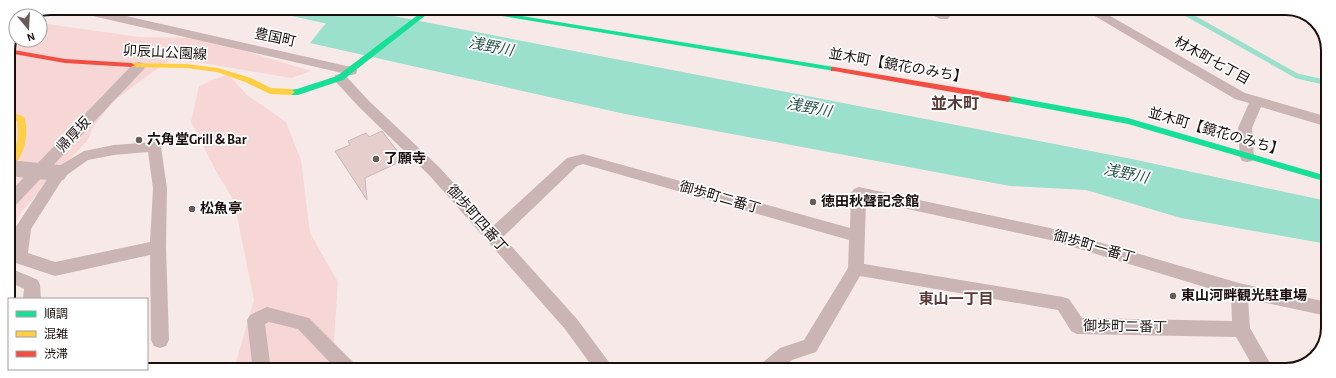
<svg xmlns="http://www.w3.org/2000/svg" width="1336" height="378" font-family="'Alegreya Sans','Noto Sans JP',sans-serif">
<rect width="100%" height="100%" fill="#f7e9e8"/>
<path fill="#f6d7d5" d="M40,23L139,37L202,38L311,71L291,78L172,58L112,102L93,128L87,141L21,212L8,241V50L16,31V40H40Z
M228,74L247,95L286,122L301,160L310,233L338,282L332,369H234L254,300L234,201L216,171L191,122L199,86Z"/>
<path fill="#9ae0cc" d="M338,8H352L1132,159L1327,201V244L1181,218L1086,190L1010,186L625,114L310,43Z"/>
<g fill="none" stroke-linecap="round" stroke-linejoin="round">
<path stroke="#9ae0cc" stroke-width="5" d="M1178,9L1297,76L1328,83"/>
<path fill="#9ae0cc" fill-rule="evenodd" d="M275,8H325L383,21L387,26L383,31L374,34L278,13Z"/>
</g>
<path fill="#e5cecc" stroke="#c7b9b8" d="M382,131L404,160L365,178L367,200L335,151L350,145L348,141L366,133L369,137Z"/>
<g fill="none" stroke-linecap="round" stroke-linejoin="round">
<path fill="#cab5b4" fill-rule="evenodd" d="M69,8H91L351,67L356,68L357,71L356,74L351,75L75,12Z
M922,9H938L950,16L948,19H940Z
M1083,9H1098L1245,93L1328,117V127L1261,107L1252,128L1254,157L1252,161L1247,162L1242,161L1240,157L1238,128L1249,103L1235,99Z
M139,62L144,63L145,66L144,69L13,208L8,210V194L134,63Z
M340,74L345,75L369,101L440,168L493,226L567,158L583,154L850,228L851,193L854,189L859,187L1050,228L1239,283L1327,302V316L1248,299L1250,328L1274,370H1255L1236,337L1077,334L1071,331L1058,310L860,276L816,352L792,360L781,369H759L762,363L780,348L804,340L848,268L849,240L583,164L577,166L503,237L577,319L614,369H594L565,329L430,176L359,107L335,81L334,78L335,75ZM866,200L1050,240L1231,295L1232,321L1082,318L1069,299L1063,297L864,264Z
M154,142L159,143L161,147L167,188L166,247L169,340L166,346L160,348L154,346L151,340L150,255L55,276L13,262L11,257L15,228L54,169L84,151L114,145ZM148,152L153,188L150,242L55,262L28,253L31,229L64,177L88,160L114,155Z
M17,271L38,280L40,285L41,299H23L24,289L16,285L8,286V272Z
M267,307L309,318L354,363L357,369H336L298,329L269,322L265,324L270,363L267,369H255L252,363L247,320L250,315Z"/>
<path fill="#16e098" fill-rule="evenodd" d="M427,8H435L343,80L298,95H291L287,92L288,90L297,89L337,76Z
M454,8H473L834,67L838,69L834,71Z
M1008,96L1128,118L1327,176V182L1128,124L1005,101L1004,99L1005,97Z"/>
<path fill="#ffcf43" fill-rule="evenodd" d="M128,63L186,64L218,68L251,78L271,88L291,89L295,92L291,95L270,94L245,82L217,72L186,68L131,67L127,65Z
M8,110L24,117C30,131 24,163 8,168C8,160 11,157 14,150C19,141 18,131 17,121L8,116Z"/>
<path fill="#f24e42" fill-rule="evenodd" d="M8,49L65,59L131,63L135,65L131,67L65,63L8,53Z
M831,67H834L1008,96L1012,99L1008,102L834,71H831Z"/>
<path stroke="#cab5b4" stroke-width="16" d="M8,168L59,173"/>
</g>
<g fill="#685b5a" stroke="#fff" stroke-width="1.5">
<circle cx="139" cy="140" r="4"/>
<circle cx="376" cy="159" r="4"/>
<circle cx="813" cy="202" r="4"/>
<circle cx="192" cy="209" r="4"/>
<circle cx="1173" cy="296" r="4"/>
</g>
<g text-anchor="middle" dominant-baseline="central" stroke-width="3.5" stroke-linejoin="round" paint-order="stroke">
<g font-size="14" fill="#1b0e0d" stroke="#fff">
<text transform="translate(275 38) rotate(12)">豊国町</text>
<text transform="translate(165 53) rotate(3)">卯辰山公園線</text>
<text transform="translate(1212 61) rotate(29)">材木町七丁目</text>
<text transform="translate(898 66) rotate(10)">並木町【鏡花のみち】</text>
<text transform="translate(1216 132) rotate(16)">並木町【鏡花のみち】</text>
<text transform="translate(74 135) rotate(-47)">帰厚坂</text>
<text transform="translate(720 198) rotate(16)">御歩町二番丁</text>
<text transform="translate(477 219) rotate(49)">御歩町四番丁</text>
<text transform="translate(1094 247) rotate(16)">御歩町一番丁</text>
<text transform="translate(1125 327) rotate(1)">御歩町二番丁</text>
</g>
<g font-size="14" font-weight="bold" fill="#1b0e0d" stroke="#fff" text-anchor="start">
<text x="147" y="140">六角堂Grill＆Bar</text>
<text x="384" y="159">了願寺</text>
<text x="821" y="202">徳田秋聲記念館</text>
<text x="200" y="209">松魚亭</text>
<text x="1181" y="296">東山河畔観光駐車場</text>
</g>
<g font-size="15" font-style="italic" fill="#28564a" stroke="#fff">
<text transform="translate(491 47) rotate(11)">浅野川</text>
<text transform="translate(809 108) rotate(11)">浅野川</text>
<text transform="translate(1126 174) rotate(12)">浅野川</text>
</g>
<g font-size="15" font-weight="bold" fill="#5a3a38" stroke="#fff">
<text x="956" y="299">東山一丁目</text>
</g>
<g font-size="16" font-weight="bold" fill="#5a3a38" stroke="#fff">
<text x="955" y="104">並木町</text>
</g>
</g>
<path d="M0 0H1336V378H0ZM50 15H1286A35 35 0 0 1 1321 50V328A35 35 0 0 1 1286 363H50A35 35 0 0 1 15 328V50A35 35 0 0 1 50 15Z" fill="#fff" fill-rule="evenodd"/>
<path fill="none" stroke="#1b0e0d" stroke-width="2" d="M50 15H1286A35 35 0 0 1 1321 50V328A35 35 0 0 1 1286 363H50A35 35 0 0 1 15 328V50A35 35 0 0 1 50 15Z"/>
<rect x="8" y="298" width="140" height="72" fill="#ffffff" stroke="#a49f9e"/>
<rect x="16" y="311" width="20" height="6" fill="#16e098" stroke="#a49f9e"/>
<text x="44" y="318" font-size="12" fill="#1b0e0d">順調</text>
<rect x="16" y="331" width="20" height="6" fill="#ffcf43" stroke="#a49f9e"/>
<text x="44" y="338" font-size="12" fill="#1b0e0d">混雑</text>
<rect x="16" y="351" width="20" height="6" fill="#f24e42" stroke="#a49f9e"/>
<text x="44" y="358" font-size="12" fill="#1b0e0d">渋滞</text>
<g transform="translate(28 28) rotate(162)"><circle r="19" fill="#ffffff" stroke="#a49f9e"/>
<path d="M0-3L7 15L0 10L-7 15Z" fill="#685b5a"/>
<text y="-6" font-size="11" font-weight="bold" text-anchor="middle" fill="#1b0e0d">N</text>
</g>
</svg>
